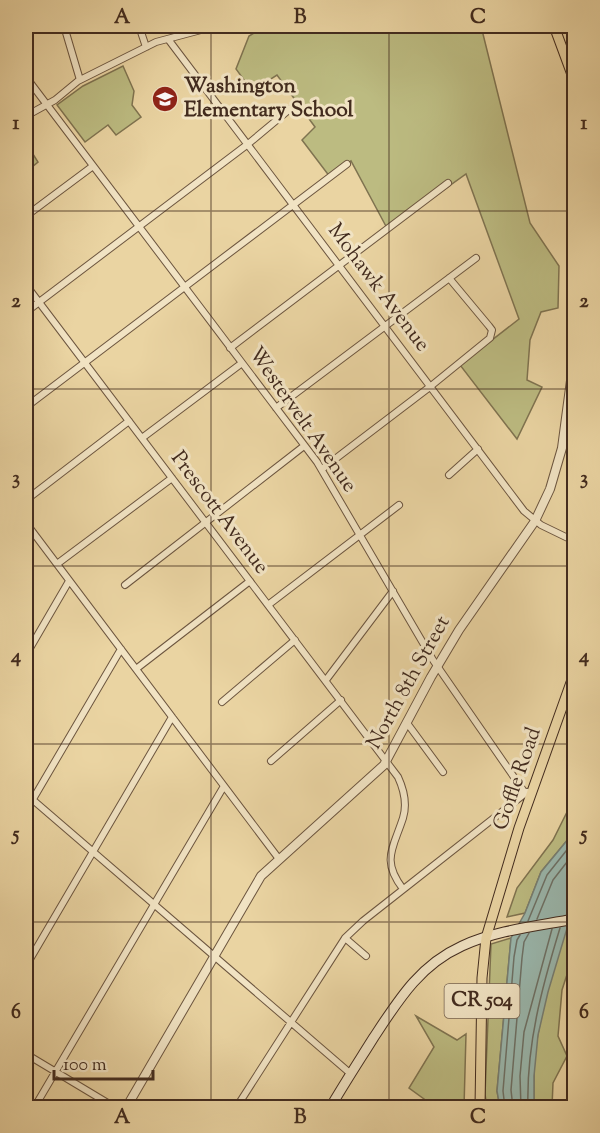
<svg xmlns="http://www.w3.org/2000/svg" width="600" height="1133" font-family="'Sorts Mill Goudy',serif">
<rect width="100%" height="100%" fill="#ead4a2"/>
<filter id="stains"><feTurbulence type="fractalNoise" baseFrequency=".00333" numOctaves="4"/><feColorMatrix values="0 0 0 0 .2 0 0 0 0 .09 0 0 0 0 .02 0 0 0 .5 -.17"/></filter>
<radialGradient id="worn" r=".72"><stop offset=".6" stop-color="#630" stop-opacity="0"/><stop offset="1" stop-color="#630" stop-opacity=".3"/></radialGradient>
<path fill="#bcbb81" stroke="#7f7350" stroke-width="1.5" d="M266,26H481L530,223L559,266L558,308L541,312L530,340L527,380L542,387L517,439L460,365L519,319L466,174L388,230L351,161L330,177L302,140L315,127L277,75L252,91L236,69L249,36Z
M123,66L134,91L132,105L141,117L116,135L108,125L85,142L57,105L83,86Z
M26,143L38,162L26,172Z
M574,798V832L541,872L525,913L507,917L517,888L553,840Z
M574,905V953L562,990L558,1036L567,1056L553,1083L552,1107L534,1108C534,1083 533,1058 538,1034C546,990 560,947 574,905Z
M511,938L497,1091L500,1107L487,1108L485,1094L491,944Z
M416,1016L457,1040L466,1034L464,1107H420L424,1099L409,1088L434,1047Z"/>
<path fill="#9ab7ad" stroke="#777f74" stroke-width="1.5" d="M574,832V905L548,992L538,1035L534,1076V1107L500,1108L497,1091L511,938L525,913L541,872Z"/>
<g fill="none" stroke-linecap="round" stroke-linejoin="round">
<path stroke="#6e7166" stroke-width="1.5" d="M537,919L553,880L574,853
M528,921L547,875L574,841
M505,1108L503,1091L514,957L517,940L520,935
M513,1108L511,1090L522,958L524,942L529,933
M521,1108L520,1076L524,1032L552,929
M528,1108C526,1045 542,987 560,928"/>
<g stroke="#6c553f" stroke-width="8">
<path id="minor" d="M64,26L80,80
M139,26L146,47
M168,39L524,511L541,525L574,541
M29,81L317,462L433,660L525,793
M26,116L55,100L78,81L156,42L216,26
M26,216L93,166
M26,285L398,777C404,790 407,805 403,818C393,849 381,860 403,889
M26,312L248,144L290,109
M230,348L448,183
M26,407L347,164
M276,408L476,258
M142,438L242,363
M322,469L431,386L490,338L492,330L489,326L449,278
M449,475L478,449
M26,500L129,421
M26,523L279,859
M57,564L172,478
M125,585L304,446
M268,605L399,505
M26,655L69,581
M136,669L250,581
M326,680L393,591
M222,702L295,640
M407,723L443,772
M271,761L341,700
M26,794L351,1074
M26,811L121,649
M345,938L366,956
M26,966L172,717
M26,1054L116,1108
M34,1108L224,786
M236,1108L345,938L363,921L527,792"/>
</g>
<g stroke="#6c553f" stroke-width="10">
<path id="tertiary" d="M126,1108L261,876L384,765L431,677L459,630L535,521L550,489L562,448L574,358"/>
</g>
<g stroke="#422b1e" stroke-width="11">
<path id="secondary" d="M330,1108C344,1084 359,1061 374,1037C399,999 420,965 462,946C497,930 538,926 574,919"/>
</g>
<g stroke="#422b1e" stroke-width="11">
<path id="primary" d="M554,26L574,80
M480,1108L482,978L486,938L519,828L574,674"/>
</g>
<use href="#minor" stroke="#f1e3c3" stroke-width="6"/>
<use href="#tertiary" stroke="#f1e3c3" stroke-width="8"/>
<use href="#secondary" stroke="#f1e3c3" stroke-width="9"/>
<use href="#primary" stroke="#ead4a2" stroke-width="9"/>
</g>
<path fill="none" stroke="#422b1e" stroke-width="1.5" stroke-opacity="0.55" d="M211,26V1108M389,26V1108M26,211H574M26,389H574M26,566H574M26,744H574M26,922H574"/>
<defs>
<g id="school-disc" transform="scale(1.35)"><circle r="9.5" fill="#8f2418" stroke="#f1e3c3"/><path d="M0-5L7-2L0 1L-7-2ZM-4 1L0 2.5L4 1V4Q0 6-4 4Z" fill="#fff"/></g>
</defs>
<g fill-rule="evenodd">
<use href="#school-disc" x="165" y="99"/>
</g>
<g text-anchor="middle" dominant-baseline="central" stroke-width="6" stroke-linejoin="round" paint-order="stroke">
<rect fill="#f1e3c3" stroke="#766250" stroke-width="1.5" x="444.5" y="984" width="75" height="34" rx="4.5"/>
<g font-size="20" font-weight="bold" fill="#422b1e">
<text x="482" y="1001">CR 504</text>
</g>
<g font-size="21" font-weight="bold" fill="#422b1e" stroke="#f1e3c3" text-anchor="start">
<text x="184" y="87">Washington<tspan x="184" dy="24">Elementary School</tspan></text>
</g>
<g font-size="21" fill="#422b1e" stroke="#f1e3c3">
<text transform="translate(378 288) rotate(53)">Mohawk Avenue</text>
<text transform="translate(302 420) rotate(55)">Westervelt Avenue</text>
<text transform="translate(219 513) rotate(53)">Prescott Avenue</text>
<text transform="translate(409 683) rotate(-61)">North 8th Street</text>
<text transform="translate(518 779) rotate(-71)">Goffle Road</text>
</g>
</g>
<rect width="600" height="1133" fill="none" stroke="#ead4a2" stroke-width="66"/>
<path d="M54 1070v9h99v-9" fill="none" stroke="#422b1e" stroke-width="3"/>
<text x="63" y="1070" font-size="18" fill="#422b1e" stroke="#f1e3c3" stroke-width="4.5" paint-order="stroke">100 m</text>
<rect x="33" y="33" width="534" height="1067" fill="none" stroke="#422b1e" stroke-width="2"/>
<g font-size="20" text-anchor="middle" font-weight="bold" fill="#422b1e">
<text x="122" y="23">A</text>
<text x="300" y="23">B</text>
<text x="478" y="23">C</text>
<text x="16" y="129">1</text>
<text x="584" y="129">1</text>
<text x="16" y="307">2</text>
<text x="584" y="307">2</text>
<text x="16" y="484">3</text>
<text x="584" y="484">3</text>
<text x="16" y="662">4</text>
<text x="584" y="662">4</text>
<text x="16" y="840">5</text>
<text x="584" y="840">5</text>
<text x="16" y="1018">6</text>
<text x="584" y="1018">6</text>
<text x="122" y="1123">A</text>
<text x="300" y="1123">B</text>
<text x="478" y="1123">C</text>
</g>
<rect width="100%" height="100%" filter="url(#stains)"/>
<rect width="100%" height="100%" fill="url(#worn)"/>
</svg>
